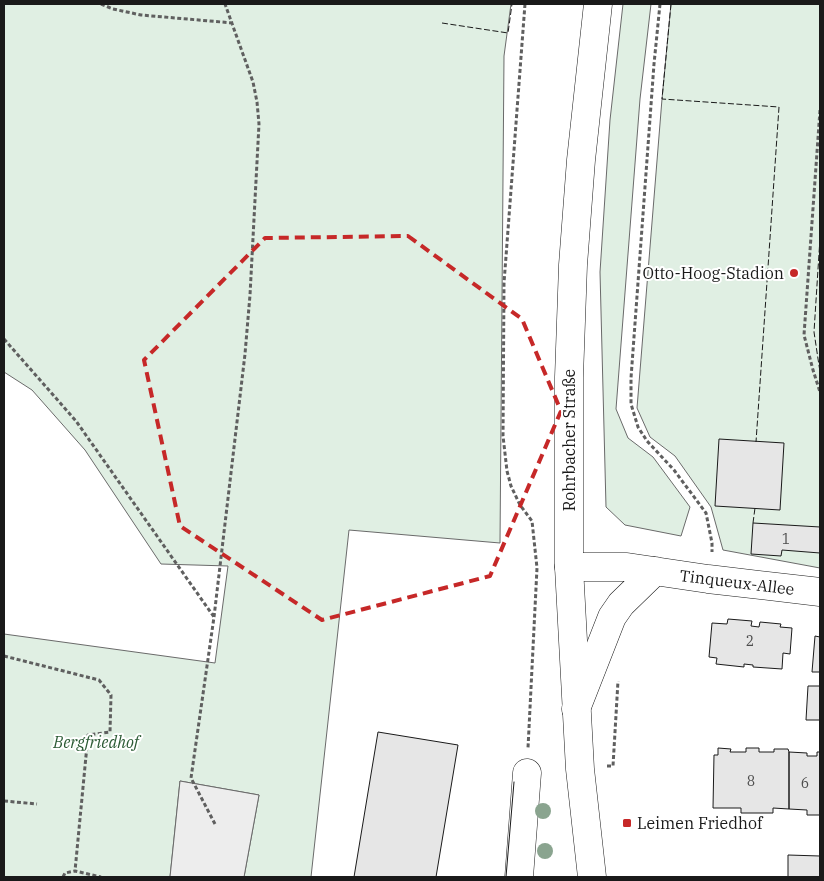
<svg xmlns="http://www.w3.org/2000/svg" width="824" height="881" font-family="'IBM Plex Serif',serif">
<rect width="100%" height="100%" fill="#fff"/>
<path fill="#e0efe3" stroke="#6a6a6a" d="M4,4H511L504,56L500,543L349,530L311,877H244L259,795L180,781L170,877H4V634L215,663L228,566L161,564L85,450L32,390L4,372Z
M623,4H651L640,99L616,409L628,438L653,457L690,507L681,536L625,525L606,507L600,272L610,120Z
M671,4H820V568L723,550L711,507L675,456L650,437L637,408L662,99Z"/>
<path fill="#ededed" stroke="#6a6a6a" d="M180,781L259,795L244,877H170Z"/>
<path fill="#e6e6e6" stroke="#1a1a1a" d="M719,439L784,443L780,510L715,506Z
M753,523L820,527V553L782,550L781,556L751,554Z
M728,619L752,621L751,626L759,627L760,622L781,624L780,627L792,628L790,654L783,653L782,669L753,667V665L744,664V667L716,664L717,658L709,657L712,623L727,624Z
M815,636L820,637V672H812Z
M808,686H820V720H806Z
M378,732L458,745L436,877H354Z
M718,748L731,749L730,752H746V748H759V752H774V749H788L789,752V809L773,808V813H741V808H713L714,755H718Z
M789,752L807,753V756H817V752H820V815H807V810L789,809Z
M788,855L820,856V877H788Z"/>
<g fill="none" stroke-linecap="round" stroke-linejoin="round">
<g stroke="#1a1a1a" stroke-width="29">
<path id="minor" d="M569,567H627L708,579L820,592
M576,709L612,617L621,604L655,571
M519,877L527,773"/>
</g>
<g stroke="#1a1a1a" stroke-width="29">
<path id="major" d="M592,877L580,769L569,567V377L573,265L581,160L598,4"/>
</g>
<path stroke="#5f5f5f" stroke-width="3" stroke-dasharray="4 2.5" stroke-linecap="butt" d="M101,4L113,9L141,15L233,23
M525,4L504,283L503,436L507,471L511,486L520,505L532,521L537,568L528,748
M660,4L654,64L631,378V404L638,427L647,441L674,470L706,513L712,543V552
M820,110L804,335L813,370L820,392
M4,339L76,421L214,617
M4,656L99,680L111,695L110,732L88,735L75,871
M607,766H613L618,681
M4,801L37,804
M215,824L191,778L214,617L245,354L250,295L259,124L257,102L253,82L225,4
M63,877L65,873L75,871L101,877"/>
<use href="#minor" stroke="#fff" stroke-width="28"/>
<use href="#major" stroke="#fff" stroke-width="28"/>
<path stroke="#1a1a1a" stroke-width="1" d="M506,877L514,782"/>
<path stroke="#1a1a1a" stroke-width="1" stroke-dasharray="6 2.5" stroke-linecap="butt" d="M671,4L662,99L779,107L756,442
M442,23L508,33L512,4
M820,238L814,332L820,372
M753,523L755,508"/>
</g>
<g fill="#8aa48f">
<circle cx="543" cy="811" r="8"/>
<circle cx="545" cy="851" r="8"/>
</g>
<path fill="none" stroke="#c62828" stroke-width="4" stroke-dasharray="10 6" stroke-linejoin="round" d="M408,236L522,319L561,411L490,576L322,620L180,526L144,360L265,238Z"/>
<g fill="#c62828" stroke="#fff" stroke-width="2">
<circle cx="794" cy="273" r="5"/>
<rect x="622" y="818" width="10" height="10" rx="2.5"/>
</g>
<g text-anchor="middle" dominant-baseline="central" stroke-width="4" stroke-linejoin="round" paint-order="stroke">
<g font-size="14" fill="#4d4d4d">
<text x="786" y="539">1</text>
<text x="750" y="641">2</text>
<text x="751" y="781">8</text>
<text x="805" y="783">6</text>
</g>
<g font-size="16" fill="#1a1a1a" stroke="#fff" text-anchor="end">
<text x="784" y="273">Otto-Hoog-Stadion</text>
<text x="637" y="823" text-anchor="start">Leimen Friedhof</text>
</g>
<g font-size="16" fill="#1a1a1a" stroke="#fff">
<text transform="translate(569 440) rotate(-90)">Rohrbacher Straße</text>
<text transform="translate(737 582) rotate(7)">Tinqueux-Allee</text>
</g>
<g font-size="16" font-style="italic" fill="#2b5a34" stroke="#fff">
<text x="96" y="742">Bergfriedhof</text>
</g>
</g>
<rect width="824" height="881" fill="none" stroke="#1a1a1a" stroke-width="10"/>
</svg>
